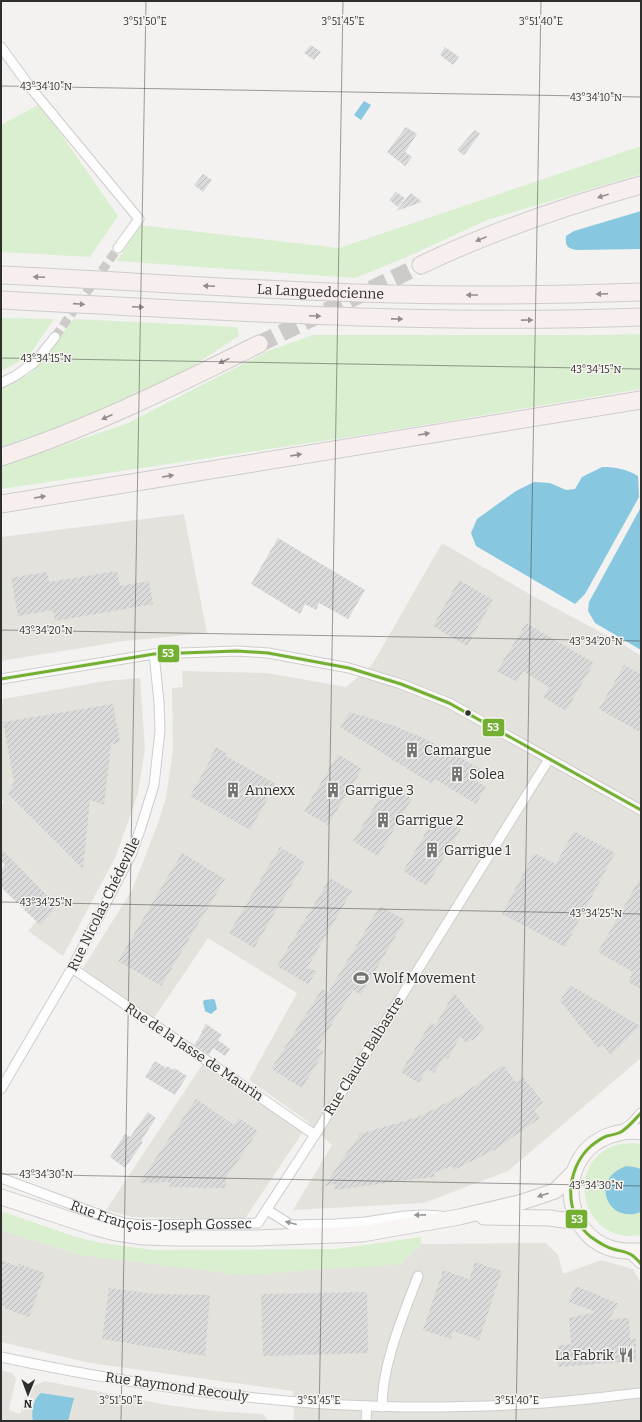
<svg xmlns="http://www.w3.org/2000/svg" width="642" height="1422" font-family="Bitter,serif">
<defs>
<pattern id="building-hatch" width="6" height="6" patternUnits="userSpaceOnUse"><rect width="6" height="6" fill="#dadada"/><path d="M-1 1l2-2M0 6l6-6M5 7l2-2" fill="none" stroke="#bbb"/></pattern>
</defs>
<rect width="100%" height="100%" fill="#f3f2f1"/>
<path fill="#e4e2dc" d="M184,514L207,633L124,641L1,661V537Z
M442,543L531,595L621,643L641,656V1058L508,1171L424,1203L293,1210L332,1145L307,1121L249,1080L297,993L208,938L154,1018L82,970L132,890L157,826L166,798L173,750L172,688L183,687L182,671L267,673L346,687L372,665Z
M140,678L145,748L138,793L116,856L63,956L28,931L54,901L1,848V806L4,802L1,799V713L3,699L105,681Z
M204,1062L303,1132L244,1220L132,1217L106,1210Z
M1,1230L80,1255L401,1264L421,1244L546,1243L558,1255L563,1274L601,1260L633,1269L641,1283V1421H292L294,1418L293,1391L90,1363L1,1342Z
M1,1370L12,1373L16,1378L9,1410L20,1414L28,1388L45,1381L167,1405L213,1411L263,1414L268,1421H1Z"/>
<path fill="#daefcf" d="M40,104L118,216L90,257L1,252V125Z
M641,146V174L487,220L409,256L355,278L117,261L140,225L339,248Z
M1,318L54,319L28,357L1,371Z
M74,319L237,327L239,336L177,376L84,418L1,447V389L31,373Z
M641,334V389L369,434L1,489V466L126,424L268,351L313,335H601Z
M632,1143L641,1144V1235C583,1246 561,1164 616,1145C621,1144 627,1143 632,1143Z
M1,1211L76,1237L101,1243L154,1250L336,1249L421,1237V1244L401,1264L243,1275L80,1255L1,1230Z"/>
<path fill="#87c7df" d="M364,101L371,105L361,120L354,115Z
M641,211V249L577,250C567,248 565,246 566,236L574,231Z
M602,467C616,467 626,469 638,476L639,497L585,594L575,604L476,546L471,533L477,519L516,491L534,482L550,483L566,490L575,489L582,477Z
M641,507V650L595,623L588,611L589,602Z
M213,999L215,1000L217,1009L211,1014L205,1011L203,1002L204,1000Z
M626,1166L634,1167L641,1169V1212C607,1225 589,1179 626,1166Z
M41,1393L74,1398L68,1421H33C31,1411 33,1399 41,1393Z"/>
<path fill="url(#building-hatch)" d="M311,45L321,52L314,60L304,53Z
M445,47L459,57L453,65L440,55Z
M406,127L417,134L405,152L412,157L405,166L387,152Z
M475,130L480,134L464,155L457,150Z
M203,174L212,180L203,192L194,185Z
M396,192L405,198L398,207L389,200Z
M411,193L422,202L396,211Z
M278,538L365,590L348,619L319,603L316,610L305,604L300,614L251,584Z
M117,571L120,586L149,581L153,604L55,621L53,610L18,616L11,578L47,572L49,582Z
M459,580L493,600L467,646L433,626Z
M526,623L594,663L566,711L543,697L549,687L523,671L517,682L497,671Z
M624,665L641,674V726L638,731L599,709Z
M113,704L120,742L111,745L104,805L90,800L83,869L8,794L14,782L3,722Z
M350,712L392,725L421,737L451,752L483,771L476,781L486,787L476,804L435,779L432,784L340,727Z
M216,747L227,754L226,756L276,784L250,830L190,796L211,759L210,758Z
M338,754L362,769L328,825L304,811Z
M388,784L412,799L378,856L353,841Z
M437,814L461,829L427,886L403,871Z
M574,831L615,853L565,947L502,914L534,853L556,864Z
M280,847L305,862L254,948L229,933Z
M1,848L58,906L40,925L1,887V870L5,865L1,861Z
M182,853L225,879L161,986L118,961Z
M641,877V989L628,982L633,972L598,952Z
M330,878L352,891L307,968L317,971L308,984L277,966Z
M380,906L405,920L361,995L353,990L317,1048L324,1052L302,1088L271,1069L322,989L328,993Z
M570,985L640,1026L611,1055L602,1045L598,1048L560,1001Z
M454,993L484,1028L479,1033L480,1034L473,1040L471,1039L466,1043L460,1036L448,1059L444,1057L434,1073L427,1069L419,1083L401,1072L431,1022L435,1026Z
M206,1024L222,1035L218,1040L230,1049L225,1056L213,1048L209,1055L194,1045L202,1033L201,1032Z
M155,1061L166,1068L167,1066L173,1070L174,1068L187,1076L175,1095L145,1077Z
M503,1065L516,1082L523,1077L543,1102L534,1110L540,1118L496,1149L454,1170L452,1166L434,1173L435,1177L407,1180L335,1190L334,1184L324,1186L360,1134L418,1117L462,1095Z
M196,1099L234,1125L239,1118L258,1131L226,1178L225,1188L170,1187V1182L139,1183Z
M148,1112L156,1118L141,1141L143,1142L125,1168L110,1157L125,1134L130,1137Z
M1,1260L19,1267V1264L45,1273L29,1317L4,1308L5,1306L1,1305Z
M475,1262L502,1271L479,1340L453,1331L451,1339L423,1330L443,1270L469,1279Z
M576,1286L619,1304L608,1320L629,1318L630,1339H636V1361L558,1367L557,1346L571,1344L569,1318L596,1312L568,1302Z
M109,1288L155,1294L210,1295L205,1356L102,1339Z
M367,1292L368,1353L263,1356L261,1294Z"/>
<g fill="none" stroke-linecap="round" stroke-linejoin="round">
<path stroke="#cccbca" stroke-width="9" stroke-dasharray="9 4.5" stroke-linecap="butt" d="M55,337L118,248"/>
<path stroke="#cccbca" stroke-width="17" stroke-dasharray="17 8" stroke-linecap="butt" d="M259,344L421,265"/>
<g stroke="#cecdcc" stroke-width="11">
<g id="street">
<path d="M1,47L30,87L139,219L118,248"/>
<path d="M1,383L15,376L35,362L55,337"/>
<path d="M1,679L154,654L237,651L268,653L349,668L401,684L449,703L641,810"/>
<path d="M72,968L315,1135"/>
<path d="M1,1089L72,968L132,853L141,827L154,785L160,731L159,702L154,654"/>
<path d="M622,1131L632,1123L641,1113"/>
<path id="s1" d="M1,1178L111,1219L125,1223L140,1225L258,1223L322,1124L549,759"/>
<path d="M267,1210L291,1225L335,1224L365,1222L405,1216L423,1215L440,1216"/>
<path d="M628,1252L641,1264"/>
<path d="M1,1357C104,1379 207,1395 311,1403C345,1405 378,1407 412,1407C466,1407 522,1406 577,1400C598,1398 620,1395 641,1393"/>
<path d="M382,1407C382,1364 403,1316 418,1276"/>
<path d="M366,1421L367,1406"/>
</g>
</g>
<g stroke="#cdcccc" stroke-width="17">
<path id="primary" d="M641,1132C631,1130 621,1132 611,1135C556,1153 559,1234 613,1249C623,1252 632,1251 641,1251
M1,1197L96,1228L116,1233L144,1237L175,1238H255L362,1234L459,1217L519,1203L555,1191L573,1173
M484,1217L549,1218L579,1222"/>
</g>
<g stroke="#cdcccc" stroke-width="19">
<g id="highway">
<path d="M421,265C492,231 566,206 641,185"/>
<path id="s2" d="M1,275C132,281 262,291 393,294C476,296 558,295 641,292"/>
<path d="M1,300C214,311 427,325 641,317"/>
<path d="M1,457C90,428 175,386 259,344"/>
<path d="M1,504L641,400"/>
</g>
</g>
<use href="#street" stroke="#fdfdfd" stroke-width="9"/>
<use href="#primary" stroke="#f8f5f4" stroke-width="15"/>
<use href="#highway" stroke="#f6efee" stroke-width="17"/>
<g stroke="#f4f3f0" stroke-width="6">
<path id="bus-1" d="M1,679L154,654L237,651L268,653L349,668L401,684L449,703L641,810
M641,1113C635,1119 629,1127 621,1132C617,1134 612,1135 607,1136C601,1138 596,1142 591,1146C565,1169 563,1215 591,1237C598,1242 605,1247 613,1249C627,1253 630,1251 641,1264"/>
</g>
<use href="#bus-1" stroke="#73b031" stroke-width="3"/>
</g>
<defs><path id="oneway-solid" d="M-6-.8H1V-3.2L6.5 0L1 3.2V.8H-6Z"/></defs>
<g fill="#928e8e">
<use href="#oneway-solid" transform="translate(603 196) rotate(163)"/>
<use href="#oneway-solid" transform="translate(481 239) rotate(158)"/>
<use href="#oneway-solid" transform="translate(39 277) rotate(-177)"/>
<use href="#oneway-solid" transform="translate(209 286) rotate(-177)"/>
<use href="#oneway-solid" transform="translate(602 294) rotate(178)"/>
<use href="#oneway-solid" transform="translate(472 295) rotate(-180)"/>
<use href="#oneway-solid" transform="translate(79 304) rotate(4)"/>
<use href="#oneway-solid" transform="translate(138 307) rotate(3)"/>
<use href="#oneway-solid" transform="translate(315 316) rotate(2)"/>
<use href="#oneway-solid" transform="translate(397 319) rotate(1)"/>
<use href="#oneway-solid" transform="translate(527 320) rotate(-1)"/>
<use href="#oneway-solid" transform="translate(224 361) rotate(154)"/>
<use href="#oneway-solid" transform="translate(107 417) rotate(156)"/>
<use href="#oneway-solid" transform="translate(424 434) rotate(-9)"/>
<use href="#oneway-solid" transform="translate(296 455) rotate(-9)"/>
<use href="#oneway-solid" transform="translate(168 476) rotate(-9)"/>
<use href="#oneway-solid" transform="translate(40 497) rotate(-9)"/>
</g>
<use fill="#939290" href="#oneway-solid" transform="translate(543 1195) rotate(162)"/>
<g fill="#969695">
<use href="#oneway-solid" transform="translate(420 1215) rotate(179)"/>
<use href="#oneway-solid" transform="translate(291 1223) rotate(-165)"/>
</g>
<path fill="none" stroke="#2e2e2d" stroke-width="1" stroke-opacity="0.45" d="M1,86L641,97M1,358L641,369M1,630L641,641M1,902L641,914M1,1174L641,1186M121,1421L146,1M319,1421L343,1M516,1421L541,1"/>
<defs>
<g id="building-bare" transform="scale(1.2)"><path d="M-4-6H4V6H1V3H-1V6H-4ZM-2.5-4.3h1.7v1.8h-1.7ZM.8-4.3h1.7v1.8H.8ZM-2.5-1h1.7V.8h-1.7ZM.8-1h1.7V.8H.8Z" fill="#737372" stroke="#f4f3f0" stroke-width="2.5" paint-order="stroke"/></g>
<g id="stadium-bare" transform="scale(1.2)"><path d="M0-5a6.5 5 0 1 0 0 10a6.5 5 0 1 0 0-10ZM-3.5-1.8h7v3.6h-7Z" fill="#737372" stroke="#f4f3f0" stroke-width="2.5" paint-order="stroke"/></g>
<g id="restaurant-bare" transform="scale(1.2)"><path d="M-5-6h1v4h1v-4h1v4h1v-4h1v5L-1.5 .5V6h-2V.5L-5-1ZM5-6V6H3V1.5H1.5Q1.5-4 5-6Z" fill="#737372" stroke="#f4f3f0" stroke-width="2.5" paint-order="stroke"/></g>
</defs>
<g fill-rule="evenodd">
<use href="#building-bare" x="412" y="750"/>
<use href="#building-bare" x="457" y="774"/>
<use href="#building-bare" x="233" y="790"/>
<use href="#building-bare" x="333" y="790"/>
<use href="#building-bare" x="383" y="820"/>
<use href="#building-bare" x="432" y="850"/>
<use href="#stadium-bare" x="361" y="978"/>
<use href="#restaurant-bare" x="626" y="1355"/>
</g>
<circle fill="#2e2e2d" stroke="#f4f3f0" stroke-width="1.5" cx="468" cy="713" r="3.5"/>
<g text-anchor="middle" dominant-baseline="central" stroke-width="3" stroke-linejoin="round" paint-order="stroke">
<g font-size="14" fill="#2e2e2d" stroke="#f4f3f0">
<text stroke="none"><textPath href="#s2" startOffset="320">La Languedocienne</textPath></text>
<text transform="translate(104 904) rotate(-64)">Rue Nicolas Chédeville</text>
<text transform="translate(194 1052) rotate(34)">Rue de la Jasse de Maurin</text>
<text transform="translate(364 1056) rotate(-58)">Rue Claude Balbastre</text>
<text stroke="none"><textPath href="#s1" startOffset="167">Rue François-Joseph Gossec</textPath></text>
<text transform="translate(177 1387) rotate(8)">Rue Raymond Recouly</text>
</g>
<g font-size="14" fill="#2e2e2d" stroke="#f4f3f0" text-anchor="start">
<text x="424" y="750">Camargue</text>
<text x="469" y="774">Solea</text>
<text x="245" y="790">Annexx</text>
<text x="345" y="790">Garrigue 3</text>
<text x="395" y="820">Garrigue 2</text>
<text x="444" y="850">Garrigue 1</text>
<text x="373" y="978">Wolf Movement</text>
<text x="614" y="1355" text-anchor="end">La Fabrik</text>
</g>
</g>
<g font-size="10" text-anchor="middle" fill="#2e2e2d" stroke="#f4f3f0" stroke-width="3" stroke-linejoin="round" paint-order="stroke">
<text x="145" y="25">3°51'50"E</text>
<text x="343" y="25">3°51'45"E</text>
<text x="541" y="25">3°51'40"E</text>
<text x="46" y="90">43°34'10"N</text>
<text x="596" y="101">43°34'10"N</text>
<text x="46" y="362">43°34'15"N</text>
<text x="596" y="373">43°34'15"N</text>
<text x="46" y="634">43°34'20"N</text>
<text x="596" y="645">43°34'20"N</text>
<text x="46" y="906">43°34'25"N</text>
<text x="596" y="917">43°34'25"N</text>
<text x="46" y="1178">43°34'30"N</text>
<text x="596" y="1189">43°34'30"N</text>
<text x="121" y="1404">3°51'50"E</text>
<text x="319" y="1404">3°51'45"E</text>
<text x="517" y="1404">3°51'40"E</text>
</g>
<g stroke="#f4f3f0" stroke-width="1.5">
<rect x="157" y="644" width="23" height="19" rx="4" fill="#73b031"/>
<rect x="482" y="718" width="23" height="19" rx="4" fill="#73b031"/>
<rect x="565" y="1209" width="23" height="20" rx="4" fill="#73b031"/>
</g>
<g font-size="11" text-anchor="middle" font-weight="bold" fill="#fff">
<text x="168" y="657">53</text>
<text x="493" y="731">53</text>
<text x="577" y="1223">53</text>
</g>
<rect width="642" height="1422" fill="none" stroke="#2e2e2d" stroke-width="4"/>
<g transform="translate(28 1394) rotate(181)" stroke="#f4f3f0" stroke-width="3" paint-order="stroke">
<path d="M0-3L7 15L0 10L-7 15Z" fill="#2e2e2d"/>
<text y="-6" font-size="11" font-weight="bold" text-anchor="middle" fill="#2e2e2d">N</text>
</g>
</svg>
